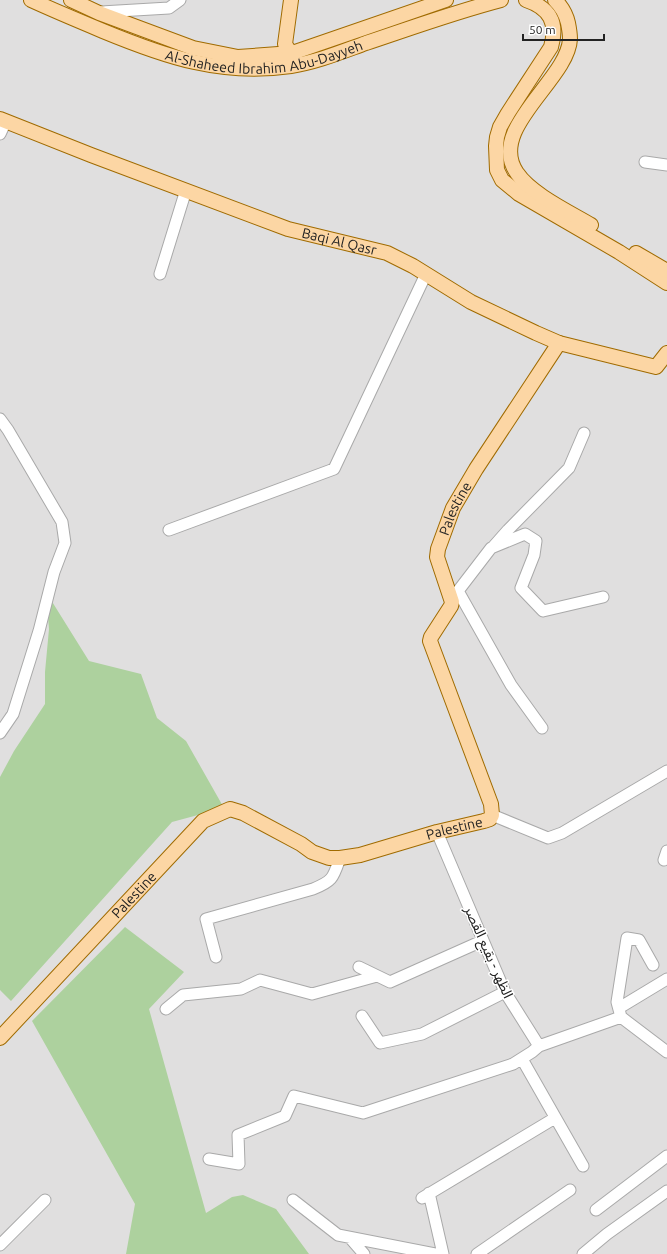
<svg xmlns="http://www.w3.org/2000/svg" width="667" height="1254" font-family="Ubuntu,'Noto Sans Arabic',sans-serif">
<rect width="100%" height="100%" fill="#f2efe9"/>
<path fill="#e0dfdf" d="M0,0H667V1254H0Z"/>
<path fill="#add19e" d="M46,592L89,661L141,674L157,718L186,741L224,808L172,822L11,1001L0,990V777L14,751L45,704V672L49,629Z
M125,927L184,972L149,1009L206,1213L232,1197L243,1195L276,1209L309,1254H126L135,1204L32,1021Z"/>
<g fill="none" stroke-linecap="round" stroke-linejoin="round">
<g stroke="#a9a9a9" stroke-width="13">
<path id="minor" d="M101,12L169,8L180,0
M0,134L6,121
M645,162L667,165
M160,274L186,190
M0,419L8,430L62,522L65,543L54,572L39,631L13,714L0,733
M169,530L334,469L426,274
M493,547L508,530L569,468L584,433
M458,591L491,548L525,534L536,541L534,555L521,588L543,611L603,597
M454,595L458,591L511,685L542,728
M492,815L548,838L562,833L667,771
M437,832L505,992L539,1046L621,1017L667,1052
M664,860L667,851
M216,957L206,919L313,889C333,881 333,878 340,858
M359,967L390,982L482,941
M619,1008L667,979
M166,1009L183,995L241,989L260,980L312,994L377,976
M362,1016L380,1043L422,1034L505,992
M621,1017L617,1002L627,938L639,940L653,965
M522,1059L583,1166
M209,1159L239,1164L238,1135L285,1116L294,1096L363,1113L513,1064L532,1052L539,1046
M429,1193L443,1254
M422,1198L555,1118
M293,1200L338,1235L435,1254
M596,1210L667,1156
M350,1238L364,1254
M0,1245L45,1200
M477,1254L570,1190
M583,1254L607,1234L667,1191"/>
</g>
<g stroke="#a06b00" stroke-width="16">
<g id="major">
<path id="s1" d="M31,0C55,11 79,21 103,31C166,57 221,76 291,66C317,62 341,52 366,43C411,28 455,12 501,0"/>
<path d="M71,0L99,13L193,48L238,57L292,53L446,0"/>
<path d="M291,0L285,44L288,49L292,53"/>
<path d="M526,0C550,8 558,23 551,47L508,113L500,127L497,137L496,146L497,170L502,180L519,194L619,252L667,283"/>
<path d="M555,0C562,7 566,14 568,23C569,28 570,33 570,39C568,80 486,129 517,173C531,194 569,212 591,225"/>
<path id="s2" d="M0,119L91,155L288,229L387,253L413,266L471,302L536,333L559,343L656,367L667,353"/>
<path d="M636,253L667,271"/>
<path id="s3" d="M0,1038L203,821L230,809L243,813L301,844L312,852L329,858H340L360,855L437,832L484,821L490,819L492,815L491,804L430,641L431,637L451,606L452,602L437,557L438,549L453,508L476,469L559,343"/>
</g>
</g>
<use href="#minor" stroke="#fff" stroke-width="11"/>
<use href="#major" stroke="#fcd6a4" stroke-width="14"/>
</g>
<g text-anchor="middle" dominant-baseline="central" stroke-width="3" stroke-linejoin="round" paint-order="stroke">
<g font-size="14" fill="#222" stroke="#fff">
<text stroke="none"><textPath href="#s1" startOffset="246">Al-Shaheed Ibrahim Abu-Dayyeh</textPath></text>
<text stroke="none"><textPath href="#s2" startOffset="361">Baqi Al Qasr</textPath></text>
<text stroke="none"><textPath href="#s3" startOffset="938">Palestine</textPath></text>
<text stroke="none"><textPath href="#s3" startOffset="567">Palestine</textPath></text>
<text stroke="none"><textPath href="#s3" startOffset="196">Palestine</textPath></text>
<text transform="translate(489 952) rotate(66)">الظهر - بقيع القصر</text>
</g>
</g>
<path d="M523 34v6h81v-6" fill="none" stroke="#222222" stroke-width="2"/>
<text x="529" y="34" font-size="12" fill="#222222" stroke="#ffffff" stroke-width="3" paint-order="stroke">50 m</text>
</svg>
